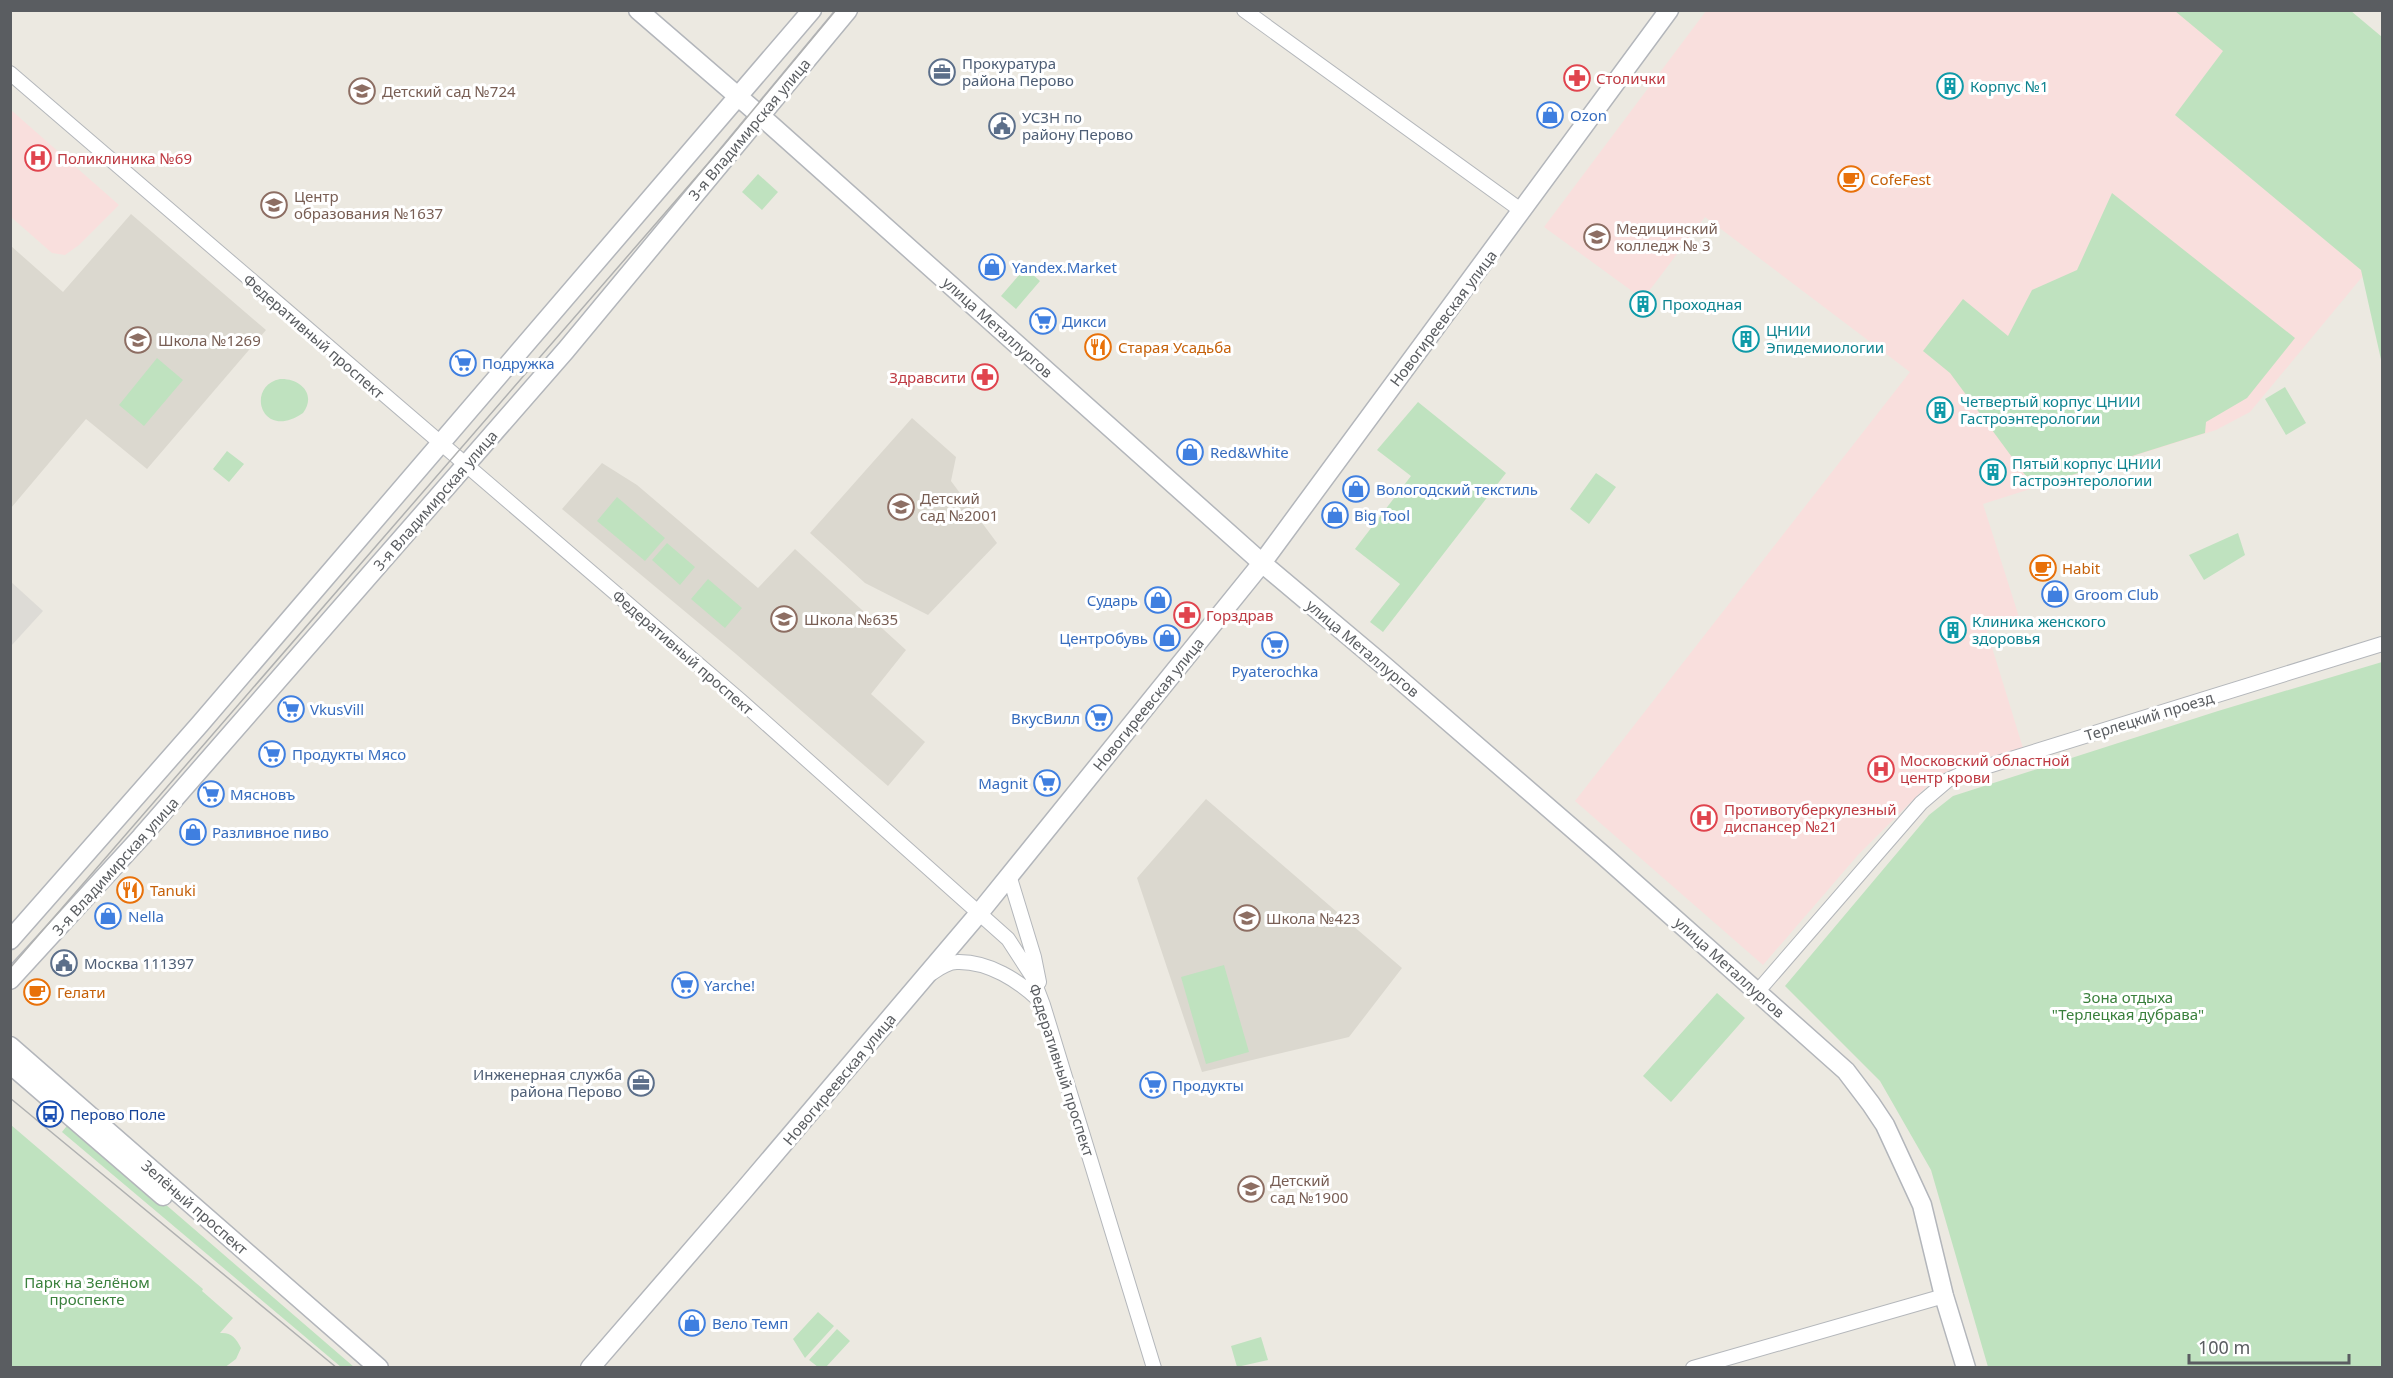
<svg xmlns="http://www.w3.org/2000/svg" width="2393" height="1378" font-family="'Noto Sans',sans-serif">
<rect width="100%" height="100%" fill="#ece9e1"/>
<path fill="#dddbd6" d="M10,581L43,611L11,646H10Z"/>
<path fill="#dbd8cf" d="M131,214L266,330L147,469L86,419L11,508V246L63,292Z
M912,418L956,457L951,481L997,543L928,615L865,583L810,533Z
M602,463L637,485L758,588L795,549L906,650L871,694L925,742L888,786L736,654L562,509Z
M1206,799L1402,968L1349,1037L1202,1072L1137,878Z"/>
<path fill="#f9dfdd" d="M1706,11H2304L2382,253L2250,412L2216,430L1983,504L2019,617L2010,623L1987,631L2023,748L1937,776L1858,855L1763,965L1575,801L1910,372L1705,217L1643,299L1544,227Z
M11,110L119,205L79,245L65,255L52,253L11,217Z"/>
<path fill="#bfe2bf" d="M2175,11H2351L2382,37V364L2361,270L2175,115L2223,51Z
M758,174L778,192L762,210L742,192Z
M2112,193L2295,338L2247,398L2206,422L2205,433L2034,487L1950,373L1923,351L1963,299L2008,336L2032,290L2077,270Z
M1025,268L1040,281L1016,309L1001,296Z
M157,358L183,380L144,426L119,405Z
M280,379C300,378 317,394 303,413C261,442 245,386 280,379Z
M2285,387L2306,423L2286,435L2265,399Z
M1418,402L1506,473L1383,632L1370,622L1400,584L1355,549L1411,476L1377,450Z
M227,451L244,464L229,482L213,469Z
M1596,473L1616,487L1589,524L1570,509Z
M617,497L665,538L645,561L597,521Z
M2238,533L2245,555L2204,580L2189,555Z
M667,543L695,567L680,585L652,560Z
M708,579L742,608L725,628L691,599Z
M2382,662V1367H1988L1931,1170L1880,1081L1785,986L1929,815L1953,796L2218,711Z
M1224,965L1249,1052L1206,1064L1181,977Z
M1717,993L1745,1018L1671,1102L1643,1076Z
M70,1122L354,1367H341L62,1132Z
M11,1125L203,1289L202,1291L233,1318L220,1333C231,1332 236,1338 241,1348L236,1359L224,1368L11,1367Z
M818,1312L834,1326L805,1358L793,1339Z
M837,1329L850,1341L826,1367H818L809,1360Z
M1261,1337L1268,1360L1237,1367L1231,1346Z"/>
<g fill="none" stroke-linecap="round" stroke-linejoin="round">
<g stroke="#b4b7bb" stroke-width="16">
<path id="street" d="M1244,10L1522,211
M10,73L741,701L1008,939L1032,976L1043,1005L1154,1368
M1009,875L1034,957L1039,982
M932,973C939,968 948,962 957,962C989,961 1019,981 1040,1001
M1758,991L1921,803L1948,780L1959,775L2382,644
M1693,1368L1944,1296"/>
</g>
<g stroke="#b3b6bb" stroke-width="21">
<path id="secondary" d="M638,10L771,125L1262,563L1382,664L1603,855L1846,1071L1871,1104L1885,1125L1922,1205L1944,1296L1966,1368
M10,940L200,724L812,10
M10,980L141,837L566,350L848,10
M10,1046L379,1368
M10,1064L163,1196
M590,1368L744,1190L980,912L1262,563L1669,10"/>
</g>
<use href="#street" stroke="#fff" stroke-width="14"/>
<use href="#secondary" stroke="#fff" stroke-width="18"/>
<path stroke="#b0b1b1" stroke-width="1.5" d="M10,968L724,145L836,10
M10,1098L337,1368"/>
</g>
<defs>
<g id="office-ring" transform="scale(1.35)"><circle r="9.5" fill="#fff" stroke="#5c6f8a" stroke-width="1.5"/><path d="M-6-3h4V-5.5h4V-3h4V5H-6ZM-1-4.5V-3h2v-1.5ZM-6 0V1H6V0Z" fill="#5c6f8a"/></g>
<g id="pharmacy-ring" transform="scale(1.35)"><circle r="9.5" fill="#fff" stroke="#e0444e" stroke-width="1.5"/><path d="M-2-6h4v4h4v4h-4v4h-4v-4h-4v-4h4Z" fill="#e0444e"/></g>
<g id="building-ring" transform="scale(1.35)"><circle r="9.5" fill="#fff" stroke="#0f9aa8" stroke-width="1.5"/><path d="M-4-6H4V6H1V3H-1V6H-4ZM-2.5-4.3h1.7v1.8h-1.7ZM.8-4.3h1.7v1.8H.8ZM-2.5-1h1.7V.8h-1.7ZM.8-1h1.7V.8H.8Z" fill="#0f9aa8"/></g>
<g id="school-ring" transform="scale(1.35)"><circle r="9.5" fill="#fff" stroke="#8d6e63" stroke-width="1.5"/><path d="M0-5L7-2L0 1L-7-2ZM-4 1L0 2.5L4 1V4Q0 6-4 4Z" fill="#8d6e63"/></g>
<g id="shop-ring" transform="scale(1.35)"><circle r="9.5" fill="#fff" stroke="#3f7fe0" stroke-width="1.5"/><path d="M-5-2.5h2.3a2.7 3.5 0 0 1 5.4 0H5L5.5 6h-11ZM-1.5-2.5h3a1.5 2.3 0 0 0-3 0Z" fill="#3f7fe0"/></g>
<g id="civic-ring" transform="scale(1.35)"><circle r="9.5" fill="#fff" stroke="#5c6f8a" stroke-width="1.5"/><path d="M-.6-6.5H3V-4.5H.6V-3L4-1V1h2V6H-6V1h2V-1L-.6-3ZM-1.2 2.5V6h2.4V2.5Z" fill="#5c6f8a"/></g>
<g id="hospital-ring" transform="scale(1.35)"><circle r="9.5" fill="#fff" stroke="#e0444e" stroke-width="1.5"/><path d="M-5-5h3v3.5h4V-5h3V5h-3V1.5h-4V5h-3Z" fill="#e0444e"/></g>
<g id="cafe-ring" transform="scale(1.35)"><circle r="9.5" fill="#fff" stroke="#e8710a" stroke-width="1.5"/><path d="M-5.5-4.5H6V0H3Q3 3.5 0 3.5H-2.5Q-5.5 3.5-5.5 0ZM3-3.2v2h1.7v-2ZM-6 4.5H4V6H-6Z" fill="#e8710a"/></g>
<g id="university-ring" transform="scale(1.35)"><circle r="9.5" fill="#fff" stroke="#8d6e63" stroke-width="1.5"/><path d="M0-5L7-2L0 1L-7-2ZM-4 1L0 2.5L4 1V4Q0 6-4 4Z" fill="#8d6e63"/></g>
<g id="supermarket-ring" transform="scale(1.35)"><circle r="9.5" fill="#fff" stroke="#3f7fe0" stroke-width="1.5"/><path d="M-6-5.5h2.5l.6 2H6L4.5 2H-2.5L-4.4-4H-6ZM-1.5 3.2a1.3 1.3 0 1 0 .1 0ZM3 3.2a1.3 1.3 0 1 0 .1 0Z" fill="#3f7fe0"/></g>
<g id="restaurant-ring" transform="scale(1.35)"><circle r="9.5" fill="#fff" stroke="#e8710a" stroke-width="1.5"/><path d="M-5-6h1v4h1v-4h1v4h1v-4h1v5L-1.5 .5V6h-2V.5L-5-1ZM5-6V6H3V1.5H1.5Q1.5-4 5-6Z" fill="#e8710a"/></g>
<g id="bus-ring" transform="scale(1.35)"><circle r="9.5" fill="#fff" stroke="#1a4fb4" stroke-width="1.5"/><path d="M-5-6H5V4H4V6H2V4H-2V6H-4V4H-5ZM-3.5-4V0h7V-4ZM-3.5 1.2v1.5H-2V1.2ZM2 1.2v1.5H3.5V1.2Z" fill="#1a4fb4"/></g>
</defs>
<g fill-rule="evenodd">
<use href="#office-ring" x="942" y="72"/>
<use href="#pharmacy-ring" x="1577" y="78"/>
<use href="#building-ring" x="1950" y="86"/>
<use href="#school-ring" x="362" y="91"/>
<use href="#shop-ring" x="1550" y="115"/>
<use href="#civic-ring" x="1002" y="126"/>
<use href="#hospital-ring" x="38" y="158"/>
<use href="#cafe-ring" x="1851" y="179"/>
<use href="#school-ring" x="274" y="205"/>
<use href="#university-ring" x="1597" y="237"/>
<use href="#shop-ring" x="992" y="267"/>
<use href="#building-ring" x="1643" y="304"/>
<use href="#supermarket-ring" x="1043" y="321"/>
<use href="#building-ring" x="1746" y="339"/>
<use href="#school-ring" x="138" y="340"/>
<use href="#restaurant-ring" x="1098" y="347"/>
<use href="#supermarket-ring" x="463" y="363"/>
<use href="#pharmacy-ring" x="985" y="377"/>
<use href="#building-ring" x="1940" y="410"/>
<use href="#shop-ring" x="1190" y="452"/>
<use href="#building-ring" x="1993" y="472"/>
<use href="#shop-ring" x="1356" y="489"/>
<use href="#school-ring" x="901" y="507"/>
<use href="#shop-ring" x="1335" y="515"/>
<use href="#cafe-ring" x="2043" y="568"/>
<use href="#shop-ring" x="2055" y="594"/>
<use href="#shop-ring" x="1158" y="600"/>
<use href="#pharmacy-ring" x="1187" y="615"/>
<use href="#school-ring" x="784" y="619"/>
<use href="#building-ring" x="1953" y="630"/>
<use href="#shop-ring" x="1167" y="638"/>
<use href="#supermarket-ring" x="1275" y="645"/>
<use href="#supermarket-ring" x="291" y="709"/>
<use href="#supermarket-ring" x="1099" y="718"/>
<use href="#supermarket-ring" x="272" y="754"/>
<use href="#hospital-ring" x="1881" y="769"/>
<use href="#supermarket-ring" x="1047" y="783"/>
<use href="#supermarket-ring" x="211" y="794"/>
<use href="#hospital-ring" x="1704" y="818"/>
<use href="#shop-ring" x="193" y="832"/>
<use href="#restaurant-ring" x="130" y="890"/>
<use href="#shop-ring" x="108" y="916"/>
<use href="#school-ring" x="1247" y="918"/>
<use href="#civic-ring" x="64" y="963"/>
<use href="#supermarket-ring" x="685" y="985"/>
<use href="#cafe-ring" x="37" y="992"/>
<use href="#office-ring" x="641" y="1083"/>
<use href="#supermarket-ring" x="1153" y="1085"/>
<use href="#bus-ring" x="50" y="1114"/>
<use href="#school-ring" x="1251" y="1189"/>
<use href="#shop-ring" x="692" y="1323"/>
</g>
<g text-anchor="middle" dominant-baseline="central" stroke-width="6" stroke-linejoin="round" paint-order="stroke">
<g font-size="15" fill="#4e5e75" stroke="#fff" text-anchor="start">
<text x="962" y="63">Прокуратура<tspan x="962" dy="17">района Перово</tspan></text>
<text x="1022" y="117">УСЗН по<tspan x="1022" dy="17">району Перово</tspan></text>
<text x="84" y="963">Москва 111397</text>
<text x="622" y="1074" text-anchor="end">Инженерная служба<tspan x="622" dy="17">района Перово</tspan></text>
</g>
<g font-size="15" fill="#be3a42" stroke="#fff" text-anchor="start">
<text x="1596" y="78">Столички</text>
<text x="57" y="158">Поликлиника №69</text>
<text x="966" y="377" text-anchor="end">Здравсити</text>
<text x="1206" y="615">Горздрав</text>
<text x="1900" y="760">Московский областной<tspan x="1900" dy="17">центр крови</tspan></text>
<text x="1724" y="809">Противотуберкулезный<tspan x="1724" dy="17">диспансер №21</tspan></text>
</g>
<g font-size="15" fill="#0d838f" stroke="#fff" text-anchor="start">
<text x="1970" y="86">Корпус №1</text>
<text x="1662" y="304">Проходная</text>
<text x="1766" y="330">ЦНИИ<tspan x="1766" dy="17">Эпидемиологии</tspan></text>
<text x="1960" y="401">Четвертый корпус ЦНИИ<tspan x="1960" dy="17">Гастроэнтерологии</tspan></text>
<text x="2012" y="463">Пятый корпус ЦНИИ<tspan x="2012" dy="17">Гастроэнтерологии</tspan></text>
<text x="1972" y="621">Клиника женского<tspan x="1972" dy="17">здоровья</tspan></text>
</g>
<g font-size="15" fill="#785e54" stroke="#fff" text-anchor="start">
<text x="382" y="91">Детский сад №724</text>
<text x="294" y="196">Центр<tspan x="294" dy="17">образования №1637</tspan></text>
<text x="1616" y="228">Медицинский<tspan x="1616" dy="17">колледж № 3</tspan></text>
<text x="158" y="340">Школа №1269</text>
<text x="920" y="498">Детский<tspan x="920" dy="17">сад №2001</tspan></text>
<text x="804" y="619">Школа №635</text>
<text x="1266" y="918">Школа №423</text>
<text x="1270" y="1180">Детский<tspan x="1270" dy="17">сад №1900</tspan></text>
</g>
<g font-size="15" fill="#366cbe" stroke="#fff" text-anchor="start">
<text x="1570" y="115">Ozon</text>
<text x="1012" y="267">Yandex.Market</text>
<text x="1062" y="321">Дикси</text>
<text x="482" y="363">Подружка</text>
<text x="1210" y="452">Red&amp;White</text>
<text x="1376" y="489">Вологодский текстиль</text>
<text x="1354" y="515">Big Tool</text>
<text x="2074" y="594">Groom Club</text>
<text x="1138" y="600" text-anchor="end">Сударь</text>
<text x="1148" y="638" text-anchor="end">ЦентрОбувь</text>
<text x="1275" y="671" text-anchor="middle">Pyaterochka</text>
<text x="310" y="709">VkusVill</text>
<text x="1080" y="718" text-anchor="end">ВкусВилл</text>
<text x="292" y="754">Продукты Мясо</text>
<text x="1028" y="783" text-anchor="end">Magnit</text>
<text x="230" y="794">Мясновъ</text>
<text x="212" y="832">Разливное пиво</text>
<text x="128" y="916">Nella</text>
<text x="704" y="985">Yarche!</text>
<text x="1172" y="1085">Продукты</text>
<text x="712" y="1323">Вело Темп</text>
</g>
<g font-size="15" fill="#5a5d61" stroke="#fff">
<text transform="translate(749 129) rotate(-50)">3-я Владимирская улица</text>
<text transform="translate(1443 318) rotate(-53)">Новогиреевская улица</text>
<text transform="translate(998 327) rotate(42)">улица Металлургов</text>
<text transform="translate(314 336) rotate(41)">Федеративный проспект</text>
<text transform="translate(435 500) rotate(-49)">3-я Владимирская улица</text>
<text transform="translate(1363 648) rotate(40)">улица Металлургов</text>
<text transform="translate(683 652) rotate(41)">Федеративный проспект</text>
<text transform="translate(1148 704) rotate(-51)">Новогиреевская улица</text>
<text transform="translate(2149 716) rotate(-17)">Терлецкий проезд</text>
<text transform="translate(115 866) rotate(-48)">3-я Владимирская улица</text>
<text transform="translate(1730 967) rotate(42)">улица Металлургов</text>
<text transform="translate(1062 1070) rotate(72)">Федеративный проспект</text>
<text transform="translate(839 1079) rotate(-50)">Новогиреевская улица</text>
<text transform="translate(195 1207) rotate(41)">Зелёный проспект</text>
</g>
<g font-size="15" fill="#c56008" stroke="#fff" text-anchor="start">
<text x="1870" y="179">CofeFest</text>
<text x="1118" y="347">Старая Усадьба</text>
<text x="2062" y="568">Habit</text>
<text x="150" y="890">Tanuki</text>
<text x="57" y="992">Гелати</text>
</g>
<g font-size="15" fill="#3a803c" stroke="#fff">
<text x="2128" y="997">Зона отдыха<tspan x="2128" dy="17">"Терлецкая дубрава"</tspan></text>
<text x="87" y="1282">Парк на Зелёном<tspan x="87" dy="17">проспекте</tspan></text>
</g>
<g font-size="15" fill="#164399" stroke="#fff" text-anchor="start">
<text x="70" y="1114">Перово Поле</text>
</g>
</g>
<rect width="2393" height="1378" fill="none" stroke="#5a5d61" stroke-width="24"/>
<path d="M2189 1354v9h160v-9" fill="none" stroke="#5a5d61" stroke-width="3"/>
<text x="2198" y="1354" font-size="18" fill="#5a5d61" stroke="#ffffff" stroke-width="4.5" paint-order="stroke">100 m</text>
</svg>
